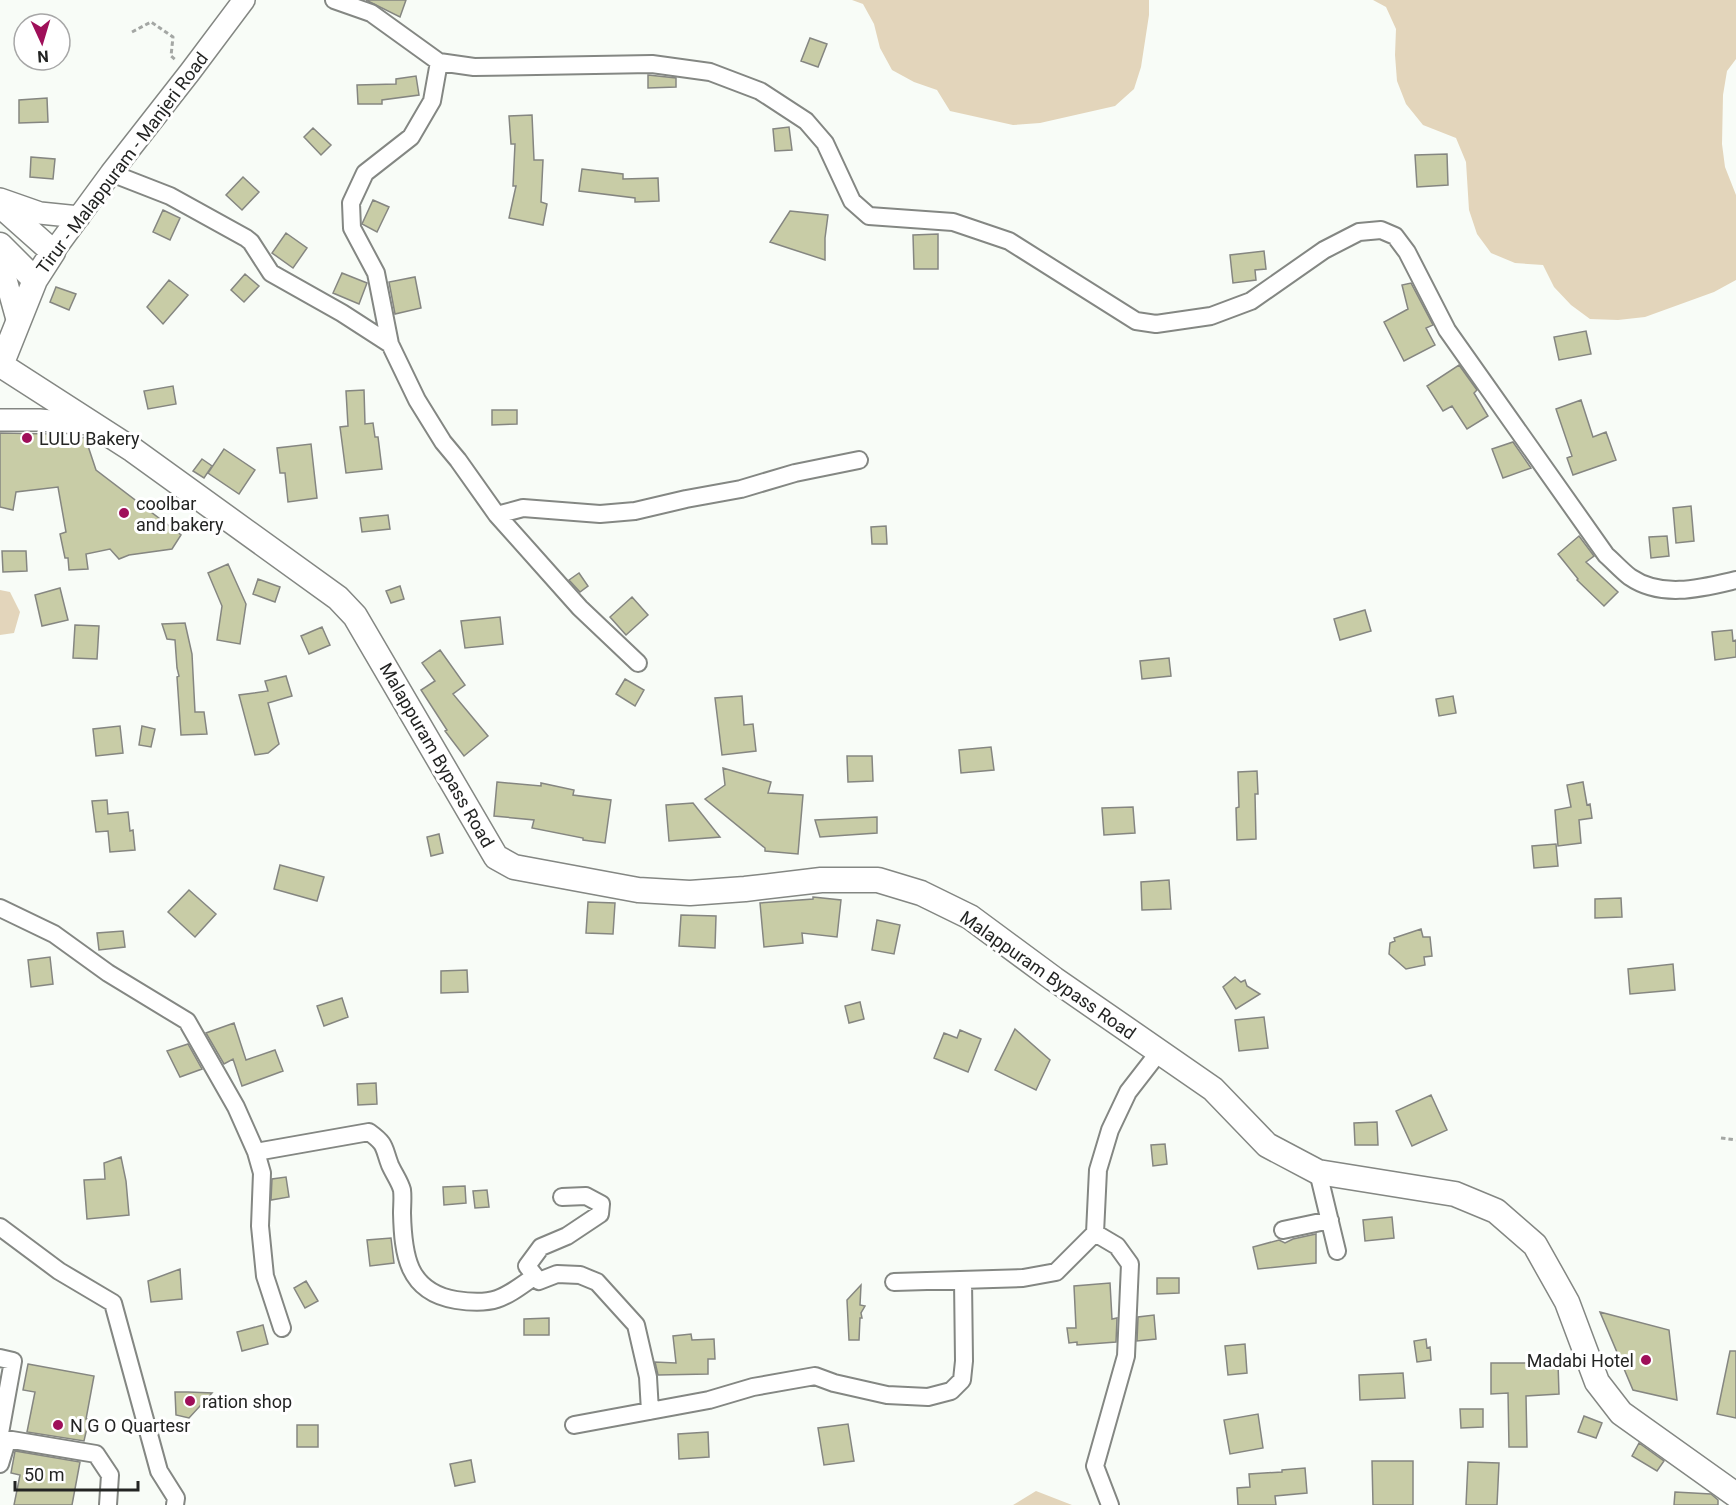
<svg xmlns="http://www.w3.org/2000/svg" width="1736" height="1505" font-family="Roboto,sans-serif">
<rect width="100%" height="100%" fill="#f8fcf7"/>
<path fill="#e3d5bb" d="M852,0H1149V15L1141,67L1134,89L1115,106L1040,123L1013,125L950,111L937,90L914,82L892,70L880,48L874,24L863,4Z
M1373,0H1736V59L1727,71L1723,95L1722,144L1725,167L1736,195V280L1714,292L1645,317L1618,320L1590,319L1571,305L1554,287L1543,265L1515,263L1491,253L1477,234L1469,210L1466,162L1456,138L1423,125L1406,104L1397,81L1395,55L1396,29L1386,7Z
M0,590L10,592L20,612L14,633L0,635Z
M1036,1491L1072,1505H1013Z"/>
<path fill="#c8cca6" stroke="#858681" stroke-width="1.5" d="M366,0H406L400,17Z
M810,38L827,44L818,67L801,61Z
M648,75L676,78V87L648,88Z
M416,76L419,95L382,100V104H358L357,85L396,84V79Z
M47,98L48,122L19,123V100Z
M532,115L534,160H543L541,202L547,204L543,225L509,218L516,186H513L515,144H511L509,116Z
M789,127L792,150L775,151L773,129Z
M313,128L331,145L321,155L304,137Z
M1447,154L1448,185L1417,187L1415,155Z
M31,157L55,159L53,179L30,177Z
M582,169L623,174V179L658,178L659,201L635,202V198L579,191Z
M243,177L259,192L242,210L226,195Z
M373,200L389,207L377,232L362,224Z
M163,210L180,218L170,240L153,232Z
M790,211L828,215L825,238V260L770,242Z
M286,233L307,248L293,268L272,253Z
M938,234V269H914L913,235Z
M1264,251L1266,269L1255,270L1256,280L1233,283L1230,255Z
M342,273L367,283L359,304L333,293Z
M245,274L259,286L244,302L231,290Z
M415,277L421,308L395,314L389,282Z
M169,280L188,295L163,324L147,307Z
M1411,283L1433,325L1426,328L1435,345L1404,361L1384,322L1408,309L1402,285Z
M56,287L76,294L69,310L50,302Z
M1586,331L1591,354L1559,360L1554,337Z
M1459,365L1477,390L1474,393L1488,416L1467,429L1452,406L1443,411L1427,386Z
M173,386L176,404L148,409L144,391Z
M364,390L365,424L373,423L375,437H378L382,469L346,473L340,427L348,426L346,391Z
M1581,400L1593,437L1606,432L1616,460L1573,475L1567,458L1572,456L1556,409Z
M492,410H517V424L492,425Z
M0,433L54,434L55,447L85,437L96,470L181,535L172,549L129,555L119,559L110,549L86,554L88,569L69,570L68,558H65L60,534L66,532L58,487L16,492L13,510L0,507Z
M1513,442L1531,468L1503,478L1492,449Z
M311,444L317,498L288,502L285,473H280L277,448Z
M224,449L255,470L239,494L208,473Z
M202,459L212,466L204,478L193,471Z
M1691,506L1694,541L1676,543L1673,508Z
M388,515L390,529L362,532L360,518Z
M886,526L887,544H872L871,527Z
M1579,536L1594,556L1586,562L1618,592L1604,606L1577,580L1578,579L1558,554Z
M1667,536L1669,556L1651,558L1649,537Z
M2,551H26L27,571L3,572Z
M228,564L246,604L240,644L217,640L222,606L208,573Z
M579,573L588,586L580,592L569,580Z
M258,579L280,587L275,602L253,594Z
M400,586L404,599L391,603L386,591Z
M60,588L68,620L42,626L35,595Z
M632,597L648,615L626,635L610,617Z
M1365,610L1371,631L1340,640L1334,619Z
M500,617L503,644L465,648L461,621Z
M185,623L192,654L195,712H204L207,734L181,735L177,677L179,676L177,668L175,640L167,639L162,624Z
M75,625L99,626L97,659L73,658Z
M322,627L330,645L309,654L301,636Z
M1732,630L1733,641L1736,640V657L1715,660L1712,632Z
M440,650L465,685L453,694L488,736L464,756L445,731L447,730L421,690L435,681L422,663Z
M1169,658L1171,676L1142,679L1140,661Z
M286,676L292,696L268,703L279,744L268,753L255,755L239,695L268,691L265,681Z
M625,679L644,690L635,706L616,694Z
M742,696L744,725L753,724L756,751L722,755L715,698Z
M1453,696L1456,713L1439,716L1436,699Z
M120,726L123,753L96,756L93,729Z
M142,726L155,729L151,747L139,745Z
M991,747L994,770L961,773L959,750Z
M847,756H872L873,781L848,782Z
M723,768L771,782L768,793L803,795L798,854L765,851V848L705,799L725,785Z
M1257,771L1258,794H1255L1256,839L1237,840L1236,808L1239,807L1238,772Z
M497,782L541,786V783L574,790L573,795L611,800L605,843L583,840V838L532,828L534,820L494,816Z
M1583,782L1587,805L1590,804L1592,818L1579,820L1581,843L1558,846L1555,810L1571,807L1567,785Z
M107,800L108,814L128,812L130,831L133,830L135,850L110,852L108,831L96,832L92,801Z
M693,803L720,837L669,841L666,805Z
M1133,807L1135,833L1104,835L1102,808Z
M877,817V833L820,837L815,820Z
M439,834L443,853L431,856L427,837Z
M1556,844L1558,866L1534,868L1532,846Z
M280,865L324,877L317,901L274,889Z
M1169,880L1171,909L1142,910L1141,882Z
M189,890L216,914L195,937L168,912Z
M813,897L841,900L837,937L802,933L803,943L764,947L760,903L813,899Z
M1621,898L1622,917L1595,918V899Z
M588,902L615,903L613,934L586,933Z
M681,915L716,916L715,948L679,946Z
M877,920L900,925L894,954L872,950Z
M1421,929L1423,937H1430L1432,956L1424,957L1425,965L1406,969L1389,954L1390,943L1395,941L1394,938Z
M123,931L125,947L99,950L97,933Z
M50,957L53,984L31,987L28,960Z
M1673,964L1675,990L1630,994L1628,969Z
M467,970L468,992L441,993V971Z
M1235,977L1241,982L1245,980L1247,986L1260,994L1236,1009L1223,987Z
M342,998L348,1017L324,1026L317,1006Z
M860,1002L864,1019L849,1023L845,1006Z
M1264,1017L1268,1048L1239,1051L1235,1020Z
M234,1023L246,1060L275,1050L283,1071L242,1086L233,1059L224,1064L206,1033Z
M1015,1029L1050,1060L1036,1090L995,1070Z
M960,1030L981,1039L968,1072L934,1058L944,1033L957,1038Z
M188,1044L202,1069L180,1077L167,1051Z
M376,1083L377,1104L358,1105L357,1084Z
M1431,1095L1447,1130L1412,1146L1396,1111Z
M1377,1122L1378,1145H1355L1354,1123Z
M1165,1144L1167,1164L1153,1166L1151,1145Z
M121,1157L126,1181L129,1215L87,1219L84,1180L105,1179L104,1163Z
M286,1177L289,1197L271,1200L272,1179Z
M465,1186L466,1203L444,1205L443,1187Z
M487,1190L489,1207L475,1208L473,1191Z
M1392,1217L1394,1238L1365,1241L1363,1220Z
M1316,1234V1263L1258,1269L1253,1247L1279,1240L1285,1243L1293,1239Z
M391,1238L394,1263L370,1266L367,1240Z
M180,1269L182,1299L151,1302L148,1281Z
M1157,1278H1179V1293L1157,1294Z
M306,1281L318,1301L305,1308L294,1288Z
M1110,1283L1112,1319L1117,1318L1116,1342L1077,1345V1342L1069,1343L1067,1328H1076L1074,1286Z
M861,1285L860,1305L865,1306L861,1313L862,1318H860L859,1340H849L847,1300Z
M1600,1312L1669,1330L1677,1400L1633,1390Z
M1154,1315L1156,1339L1137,1341L1138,1317Z
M549,1318V1335H524V1319Z
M263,1325L268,1344L242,1351L237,1332Z
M691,1334L692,1340L714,1339L715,1359H708V1374L658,1375L655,1362L676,1363L673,1336Z
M1426,1339L1427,1348L1430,1347L1431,1360L1417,1362L1414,1341Z
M1245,1344L1247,1373L1228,1375L1225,1346Z
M1730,1351H1736V1418L1717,1414Z
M1491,1363H1558L1559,1394L1526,1396L1527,1447H1509L1508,1393L1491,1394Z
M28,1364L94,1376L86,1419H89L84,1441L27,1432L35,1392L23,1390Z
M1403,1373L1405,1398L1360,1400L1359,1375Z
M175,1392H188L212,1393L189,1418L176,1415Z
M1460,1409H1483V1427L1461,1428Z
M1258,1414L1263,1448L1230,1454L1224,1420Z
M1584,1416L1602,1423L1596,1438L1578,1432Z
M848,1424L854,1461L824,1465L818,1428Z
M297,1425H318V1447H297Z
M708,1432L709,1457L679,1459L678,1434Z
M1639,1443L1664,1461L1657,1471L1632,1456Z
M15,1451L80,1462L72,1505H14L20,1475L11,1473Z
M471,1460L475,1482L455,1486L450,1464Z
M1372,1461H1413V1505H1373Z
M1468,1462L1499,1463L1497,1505H1466Z
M1305,1468L1307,1493L1275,1496L1276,1505H1238L1237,1488L1250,1487L1249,1474L1282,1472V1470Z
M1675,1492L1711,1494L1718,1500V1505H1674Z"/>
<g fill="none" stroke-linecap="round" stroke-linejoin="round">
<g stroke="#848783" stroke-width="20">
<path id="minor" d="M334,0L371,13L439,62L474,67L652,64L710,72L760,91L806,121L825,143L852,201L869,216L953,222L1009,241L1136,321L1156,324L1211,316L1251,301L1324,250L1359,232L1381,230L1395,236L1407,252L1447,330L1606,555C1614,562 1622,571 1630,577C1662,599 1702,588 1736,580
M439,62L432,101L411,137L365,173L351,203L352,228L376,273L390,344L417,400L443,442L458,460L497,515L580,608L638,663
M111,173L170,196L246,238L251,242L271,273L342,313L390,344
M497,515L523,508L600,514L635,511L686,499L741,489L795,473L859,460
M0,908L54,934L108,973L187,1021L236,1107L256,1152L262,1173L260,1226L265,1276L282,1328
M256,1152L369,1132C387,1145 383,1147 390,1165C394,1174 400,1182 402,1190C403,1197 402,1206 402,1213C403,1254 407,1292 456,1300C495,1306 504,1298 535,1276
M1318,1172L1337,1251
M562,1197L586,1196L601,1204L600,1214L567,1236L541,1247L527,1266L539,1281L557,1274L580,1275L597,1282L636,1325L648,1377L650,1411
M0,1227L59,1271L113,1303L159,1471L176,1498L175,1505
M1283,1230L1330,1220
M1095,1233L1098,1170L1110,1130L1128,1092L1159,1052
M894,1282L1023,1278L1056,1272L1095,1233L1117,1246L1130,1264L1126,1356L1095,1466L1110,1505
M0,1358L13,1361L0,1433
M574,1425L709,1400L753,1387L815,1376L834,1383L887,1395L928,1397L951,1391L962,1380L964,1361L963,1280
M0,1438L96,1454L110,1475L108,1505
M0,1464L7,1441"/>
</g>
<g stroke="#848783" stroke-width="24">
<path id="major" d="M0,199L40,213L79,217
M53,252L111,173L190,72L244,0
M0,264L5,276L18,323
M0,420H39L90,424"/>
</g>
<g stroke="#848783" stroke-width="27">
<path id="highway" d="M0,205L53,252L35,280L1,365L133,450L338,598L355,616L496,857L514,867L638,890L690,893L745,889L821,880H878L921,893L970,917L1054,979L1213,1089L1267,1145L1318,1172L1455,1194L1496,1211L1535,1245L1567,1302L1597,1382L1621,1413L1736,1495
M0,245L35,280"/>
</g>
<path stroke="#a4a7a4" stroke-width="3" stroke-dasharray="4.5 3" stroke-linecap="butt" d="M132,32L151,22L173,37L171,56L177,61
M1721,1138L1736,1140"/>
<use href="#minor" stroke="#fff" stroke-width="16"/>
<use href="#major" stroke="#fff" stroke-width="21"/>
<use href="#highway" stroke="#fff" stroke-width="24"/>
</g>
<g fill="#9f0f59" stroke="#fff" stroke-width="2">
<circle cx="27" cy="438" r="6"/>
<circle cx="124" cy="513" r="6"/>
<circle cx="1646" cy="1360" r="6"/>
<circle cx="190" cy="1401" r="6"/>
<circle cx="58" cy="1425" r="6"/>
</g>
<g text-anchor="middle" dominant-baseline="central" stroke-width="6" stroke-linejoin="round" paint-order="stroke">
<g font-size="18" fill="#232423" stroke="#fff">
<text transform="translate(122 163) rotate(-53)">Tirur - Malappuram - Manjeri Road</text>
<text transform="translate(437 755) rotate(60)">Malappuram Bypass Road</text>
<text transform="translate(1048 975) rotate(35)">Malappuram Bypass Road</text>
</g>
<g font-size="18" fill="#232423" stroke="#fff" text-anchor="start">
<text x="39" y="438">LULU Bakery</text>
<text x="136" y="503">coolbar<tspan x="136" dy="21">and bakery</tspan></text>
<text x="1634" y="1360" text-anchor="end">Madabi Hotel</text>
<text x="202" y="1401">ration shop</text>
<text x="70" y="1425">N G O Quartesr</text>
</g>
</g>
<g transform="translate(42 42) rotate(176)"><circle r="28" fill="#ffffff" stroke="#a7a7a7" stroke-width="1.5"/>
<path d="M0-4.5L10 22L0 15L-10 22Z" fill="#9f0f59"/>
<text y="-9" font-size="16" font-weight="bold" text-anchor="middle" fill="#232423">N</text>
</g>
<path d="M15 1481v9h123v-9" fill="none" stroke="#232423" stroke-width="3"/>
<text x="24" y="1481" font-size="18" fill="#232423" stroke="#ffffff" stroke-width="4.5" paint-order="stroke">50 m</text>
</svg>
